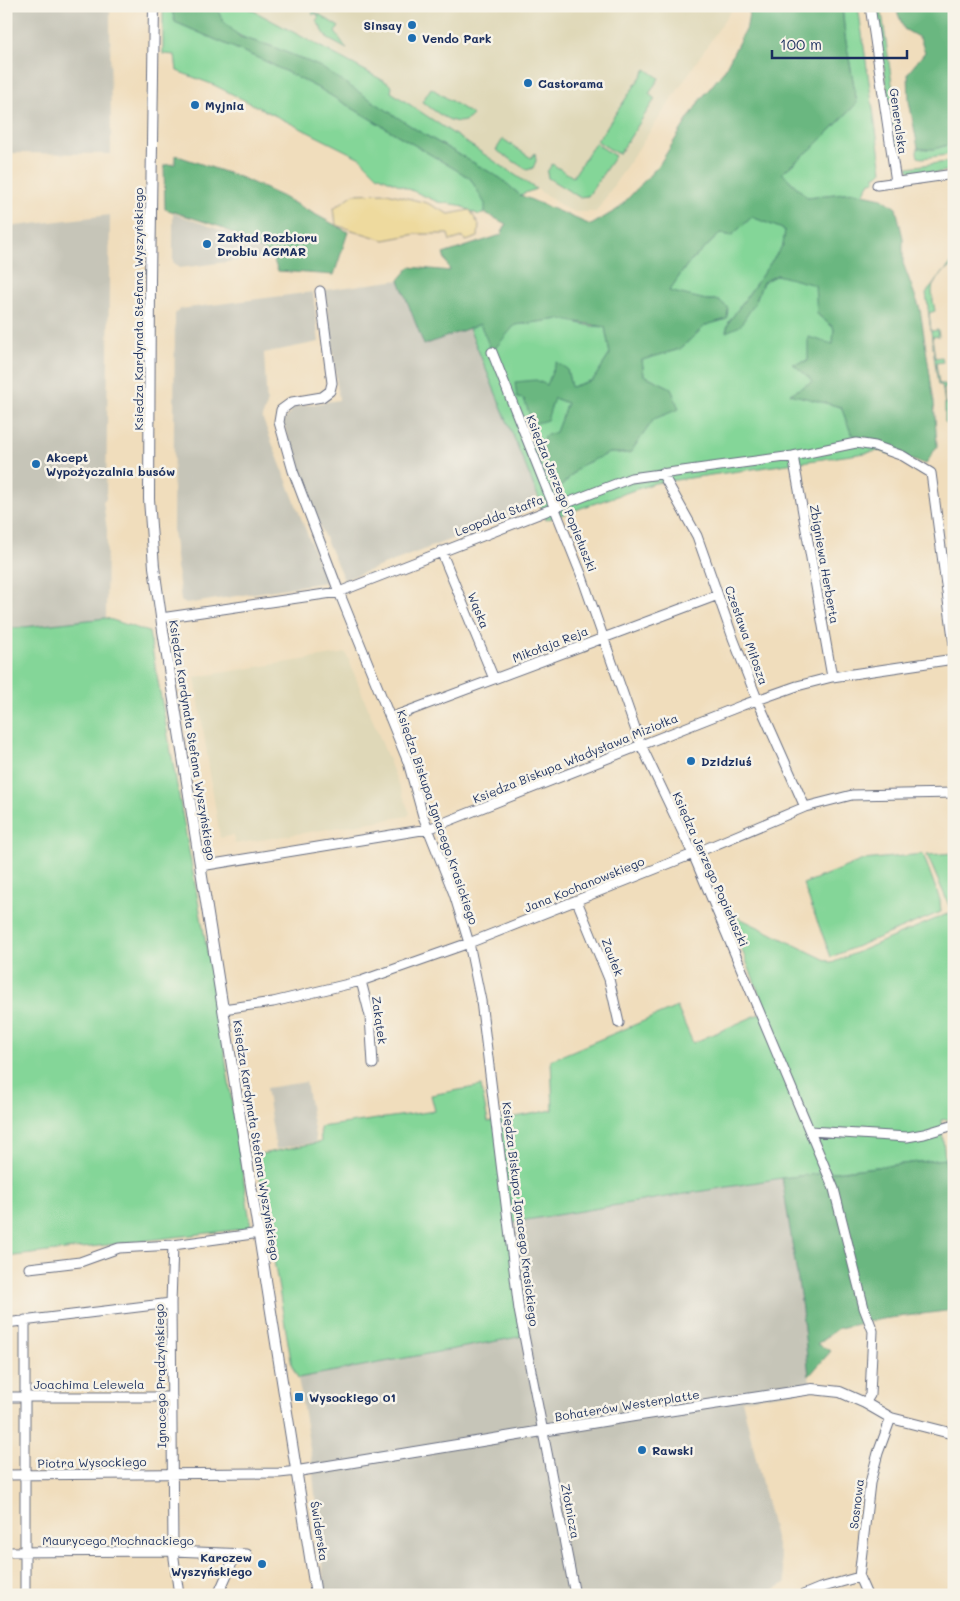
<svg xmlns="http://www.w3.org/2000/svg" width="960" height="1601" font-family="Mali,sans-serif">
<rect width="100%" height="100%" fill="#f7f3e8"/>
<filter id="ink" filterUnits="userSpaceOnUse"><feTurbulence type="fractalNoise" baseFrequency=".02" numOctaves="2"/><feDisplacementMap in="SourceGraphic" scale="10" xChannelSelector="R" yChannelSelector="G"/><feConvolveMatrix kernelMatrix="1 2 1 2 8 2 1 2 1" color-interpolation-filters="sRGB"/></filter>
<filter id="wash" filterUnits="userSpaceOnUse"><feTurbulence type="fractalNoise" baseFrequency=".0096" numOctaves="4" result="noise"/><feDisplacementMap in="SourceGraphic" scale="20" xChannelSelector="R" yChannelSelector="G"/><feGaussianBlur stdDeviation="1.12" result="paint"/><feColorMatrix in="noise" values="0 0 0 0 0 0 0 0 0 0 0 0 0 0 0 0 0 1.4 0 .05"/><feComposite in="paint" operator="in"/></filter>
<g filter="url(#wash)">
<rect width="100%" height="100%" fill="#f0ddbc"/>
<path fill="#dfd8b8" d="M231,6H734L596,212H575L565,208L391,92L392,90Z
M346,653L410,813L408,816L235,844L233,835L220,838L195,677Z"/>
<path fill="#c6c5b8" d="M6,6H110L111,154L6,153Z
M173,213L223,231L271,256L180,268L173,262Z
M110,215L106,499L103,501L107,530L106,618L6,629V224L7,227Z
M399,280L424,345L469,328L537,494L533,508L344,580L308,500L283,422L294,407L339,400L325,290Z
M313,292L319,342L264,353L267,405L262,417L326,582L186,604L181,601L173,530L175,314L180,309Z
M306,1082L316,1142L276,1149L266,1088Z
M782,1178L801,1301L809,1376L812,1389L742,1400L786,1583L763,1595H325L311,1455L298,1378L524,1336L508,1223Z"/>
<path fill="#84d698" stroke="#50827b" d="M163,6H175L172,10L175,22L267,62L320,89L470,178L486,204L485,213L479,215L459,205L438,202L377,175L360,158L214,85L177,71L175,55L163,54Z
M212,6H243L252,10L388,83L392,87L391,92L536,189L520,195L500,178L271,46C251,40 238,39 224,22C219,16 218,11 212,6Z
M842,6H858L882,171L878,175L875,176V181L870,182L863,194L854,192L807,197L782,173L817,144L857,103L845,36Z
M875,6H881L903,162H898Z
M314,11L339,27L335,32L347,49L328,39L316,20L319,18L316,13L313,15L312,13Z
M646,69L659,78L649,94L655,99L620,153H616L597,141Z
M431,88L473,115L472,116C457,132 436,111 422,102Z
M503,139L531,158L535,153L536,161L533,168L527,170L496,150Z
M595,143L615,156L588,196L579,197L548,178L547,172L552,164L573,177Z
M954,144V154L922,158L918,157L917,152L918,148C936,152 937,146 954,144Z
M954,161V170L914,176L913,173L909,171L908,167Z
M752,217L785,230L783,245L729,322L726,331L755,303L763,282L777,275L816,285L817,314L834,328L833,344L808,361L794,364L814,381L791,394L841,407L851,433L879,451L655,483L546,520L537,494L469,328L480,324L515,325L560,319L591,326L605,327L610,354L593,380L571,387L567,369L554,398L567,403L556,433L559,489L580,466L609,453H630L654,419L671,388L644,375L642,360L680,349L706,325L727,319L719,300H706L668,292L687,265L721,233L731,236Z
M954,260V266C946,267 932,282 932,290C932,297 934,305 935,311L929,313L931,331L938,330L939,336L932,337L935,358L942,357L943,362L936,363L939,384H945L946,388L944,389L945,403H949L954,414V426L945,422V404L942,385H938L926,293Z
M106,618L149,632L218,1010L251,1228L6,1257V629Z
M954,853V1119L941,1120L945,1159L782,1178L508,1223L524,1336L298,1378L292,1366L256,1155L321,1142L320,1127L435,1111L431,1095L481,1086L488,1122L553,1110L551,1060L677,1007L693,1043L766,1011L727,912L832,963L952,912L927,855Z
M923,854L940,900L941,912L831,957L803,884L863,860Z"/>
<path fill="#6bb780" stroke="#43736f" d="M175,6H212L218,11L223,21L240,37L271,46L319,66L420,132L500,178L520,195L591,225L618,209L659,165L700,100L724,71L747,26L750,6H842L845,36L857,103L817,144L782,173L807,197L854,192L882,198L896,208L903,238V263L920,309L934,402L937,446L926,464L879,451L851,433L841,407L790,394L813,381L793,364L808,361V337L833,344L834,328L817,314L815,285L777,275L763,282L755,303L740,326L726,332L729,322L783,245L785,230L752,217L731,236L721,233L687,265L669,291L706,300H719L728,308L727,319L706,325L680,349L642,360L644,375L671,388L679,409L654,419L630,453H609L580,466L558,490L541,447L544,436L556,432L567,403L554,398L547,420L533,424L524,399L517,398L515,382L536,380L547,385L556,362L567,369L571,387L593,380L610,354L605,327L560,319L515,325L492,352L480,324L424,345L399,280L410,267L450,271L443,254L501,235L506,224L485,213V204L470,178L320,89L267,62L175,22L172,10Z
M895,6H954V144C937,146 936,152 918,148L909,101L908,73L925,52L920,38L904,29Z
M175,155L242,178L281,196L348,232L334,275L278,271L272,256L221,227L165,209L164,165L175,164Z
M945,1159L954,1224V1310L882,1319L839,1328L817,1344L831,1351L809,1376L801,1301L782,1178Z"/>
<path fill="#eeda9e" stroke="#84847e" d="M387,193L427,203L449,214L470,210L479,225L478,237L466,241L463,237L450,241L448,234H416L384,240L336,225L334,208L354,194Z"/>
</g>
<g filter="url(#ink)">
<g fill="none" stroke-linecap="round" stroke-linejoin="round">
<g stroke="#666c7f" stroke-width="11">
<path id="minor" d="M870,6L896,182
M877,185L954,174
M320,291L332,383L330,391L322,397L292,402L281,410L279,422L293,471L339,592L408,762L423,816L454,894L469,943L481,1001L519,1310L575,1595
M492,352L581,574L641,745L693,854L834,1189L864,1308L873,1331L870,1395L865,1403
M793,456L832,677
M662,473L697,536L733,638L757,699L805,807
M441,551L494,679
M161,618L339,592L631,478L793,456L856,443L875,446L903,456L931,473L954,645
M390,718L718,595
M201,866L428,829L743,705L797,686L832,677L954,659
M577,901L609,979L619,1023
M361,981L370,1016L373,1064
M223,1009L273,1002L361,981L469,943L693,854L805,807L852,795L954,793
M810,1131L907,1137L924,1134L954,1125
M29,1268L80,1262L119,1248L173,1245
M25,1320V1595
M6,1323L171,1303
M6,1397H172
M6,1475L279,1473L298,1471
M6,1552L173,1551L247,1554
M179,1595L173,1551L171,1303L173,1245L260,1233
M218,1595L232,1563L230,1554
M803,1595L820,1588L859,1577
M867,1595L859,1577L870,1483L878,1453L891,1418"/>
</g>
<g stroke="#666c7f" stroke-width="12">
<path id="tertiary" d="M154,6L150,280L149,499L154,567L163,631L316,1595
M298,1471L634,1416L812,1389L840,1392L865,1403L891,1418L954,1434"/>
</g>
<use href="#minor" stroke="#fff" stroke-width="9"/>
<use href="#tertiary" stroke="#fff" stroke-width="10"/>
</g>
</g>
<g fill="#1f6fb2" stroke="#f7f3e8" stroke-width="2">
<circle cx="412" cy="25" r="5"/>
<circle cx="412" cy="38" r="5"/>
<circle cx="528" cy="83" r="5"/>
<circle cx="195" cy="105" r="5"/>
<circle cx="207" cy="244" r="5"/>
<circle cx="36" cy="464" r="5"/>
<circle cx="691" cy="761" r="5"/>
<rect x="294" y="1392" width="10" height="10" rx="2.5"/>
<circle cx="642" cy="1450" r="5"/>
<circle cx="262" cy="1564" r="5"/>
</g>
<g text-anchor="middle" dominant-baseline="central" stroke-width="5" stroke-linejoin="round" paint-order="stroke">
<g font-size="12" font-weight="bold" fill="#1b2f5e" stroke="#f7f3e8" text-anchor="start">
<text x="402" y="25" text-anchor="end">Sinsay</text>
<text x="422" y="38">Vendo Park</text>
<text x="538" y="83">Castorama</text>
<text x="205" y="105">Myjnia</text>
<text x="217" y="237">Zakład Rozbioru<tspan x="217" dy="14">Drobiu AGMAR</tspan></text>
<text x="46" y="457">Akcept<tspan x="46" dy="14">Wypożyczalnia busów</tspan></text>
<text x="701" y="761">Dzidziuś</text>
<text x="309" y="1397">Wysockiego 01</text>
<text x="652" y="1450">Rawski</text>
<text x="252" y="1557" text-anchor="end">Karczew<tspan x="252" dy="14">Wyszyńskiego</tspan></text>
</g>
<g font-size="12" fill="#1b2f5e" stroke="#f7f3e8">
<text transform="translate(899 121) rotate(82)">Generalska</text>
<text transform="translate(138 309) rotate(-90)">Księdza Kardynała Stefana Wyszyńskiego</text>
<text transform="translate(562 493) rotate(68)">Księdza Jerzego Popiełuszki</text>
<text transform="translate(499 515) rotate(-21)">Leopolda Staffa</text>
<text transform="translate(825 564) rotate(80)">Zbigniewa Herberta</text>
<text transform="translate(479 610) rotate(68)">Wąska</text>
<text transform="translate(747 635) rotate(70)">Czesława Miłosza</text>
<text transform="translate(550 644) rotate(-21)">Mikołaja Reja</text>
<text transform="translate(193 740) rotate(81)">Księdza Kardynała Stefana Wyszyńskiego</text>
<text transform="translate(575 758) rotate(-22)">Księdza Biskupa Władysława Miziołka</text>
<text transform="translate(438 817) rotate(71)">Księdza Biskupa Ignacego Krasickiego</text>
<text transform="translate(711 869) rotate(66)">Księdza Jerzego Popiełuszki</text>
<text transform="translate(584 884) rotate(-22)">Jana Kochanowskiego</text>
<text transform="translate(613 957) rotate(69)">Zaułek</text>
<text transform="translate(380 1020) rotate(82)">Zakątek</text>
<text transform="translate(257 1140) rotate(81)">Księdza Kardynała Stefana Wyszyńskiego</text>
<text transform="translate(521 1214) rotate(83)">Księdza Biskupa Ignacego Krasickiego</text>
<text transform="translate(160 1376) rotate(-91)">Ignacego Prądzyńskiego</text>
<text x="89" y="1384">Joachima Lelewela</text>
<text transform="translate(627 1405) rotate(-9)">Bohaterów Westerplatte</text>
<text transform="translate(92 1462) rotate(-1)">Piotra Wysockiego</text>
<text transform="translate(856 1504) rotate(-83)">Sosnowa</text>
<text transform="translate(571 1511) rotate(79)">Złotnicza</text>
<text transform="translate(320 1531) rotate(81)">Świderska</text>
<text x="118" y="1540">Maurycego Mochnackiego</text>
</g>
</g>
<rect width="960" height="1601" fill="none" stroke="#f7f3e8" stroke-width="25"/>
<path d="M772 50v8h135v-8" fill="none" stroke="#1b2f5e" stroke-width="2.5"/>
<text x="780" y="50" font-size="15" fill="#1b2f5e" stroke="#f7f3e8" stroke-width="4" paint-order="stroke">100 m</text>
</svg>
